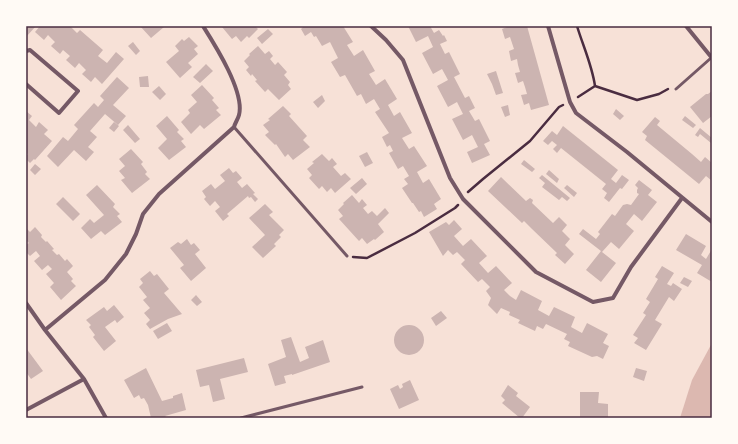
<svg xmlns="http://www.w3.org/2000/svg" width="738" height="444" font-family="Lato,sans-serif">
<rect width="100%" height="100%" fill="#f7e1d7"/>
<path fill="#dcb8b0" d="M712,343V418H680L692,380Z"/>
<path fill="#ccb4b1" d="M26,26H36L26,37Z
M40,26H70L77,33L80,30L103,50L98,56L107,63L116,52L124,59L102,84L95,77L91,82L82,74L86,70L79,63L75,68L66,60L70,56L63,50L60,54L51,46L55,42L48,35L44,40L35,32Z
M140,26H163L164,27L151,38Z
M224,26H255L258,29L249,38L247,36L241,42L236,36L232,39L222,27Z
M304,26H331V27L343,26L353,42L347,45L354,56L363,50L375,71L369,74L376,85L385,79L397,99L388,105L394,116L400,112L412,133L402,138L409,149L414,146L427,166L417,172L423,183L429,179L441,199L434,204L437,209L424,217L421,211L419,212L413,203H412L402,188L408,184L404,179L409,176L403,166L398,169L389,153L393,151L390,145L387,147L382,137L389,133L375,112L380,109L374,99L366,104L361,94L357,96L345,75L340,77L331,62L338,58L330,42L322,46L316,36L314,37L311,32L305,36L301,29Z
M408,26H430L434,33L439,30L443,36L444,35L447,41L440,44L445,54L449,52L460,74L454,77L465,98L469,96L475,108L469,111L475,121L479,119L490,141L484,144L490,155L472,163L467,152L478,147L472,135L463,140L452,119L463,114L457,102L448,107L437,86L448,80L442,69L433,74L422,53L433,47L428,36L416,42Z
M507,26H527L549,105L531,110L529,103L524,105L521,95L527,94L525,87L523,81L518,83L515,73L520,72L518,65L517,59L511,61L509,51L514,49L510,37L505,39L502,29L507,27Z
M268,29L273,34L262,44L257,38Z
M189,37L198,46L194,49L198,54L188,63L192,67L180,78L166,62L179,51L175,46L182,39L184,41Z
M133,42L140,51L136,55L128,46Z
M258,46L265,54L269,51L273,56L270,59L275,65L278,62L287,72L284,75L290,82L288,85L291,89L279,100L268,89L265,92L255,81L257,80L252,74L251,76L246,70L249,67L244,61L250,55L249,54Z
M206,64L213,71L200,83L193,77Z
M496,71L503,93L496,95L492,84L487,74Z
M148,76L149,87H140L139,77Z
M117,77L129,88L113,105L126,116L118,125L105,114L90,131L97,137L88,147L94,152L86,161L74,150L58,167L47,156L63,137L68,141L78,129L74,125L94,103L98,107L104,100L100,96Z
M202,85L214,98L212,100L219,108L216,110L221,115L204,129L200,125L191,134L181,122L190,113L188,110L197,102L191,95Z
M159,86L166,94L160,100L152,92Z
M712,91V116L703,123L690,107L706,94H708Z
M322,95L325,101L318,108L313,102Z
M508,105L510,115L505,117L501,107Z
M283,106L291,114L289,116L307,136L303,140L310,147L293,160L288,154L285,157L276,144L275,145L265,135L269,132L263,125L270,120L268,119Z
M616,109L624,116L620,120L613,114Z
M26,111L32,116L29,120L36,127L39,122L48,130L44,134L52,141L35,160L34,159L30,163L26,159V156L28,154L26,153Z
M167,116L179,130L177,132L184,139L181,141L186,147L169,160L158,148L167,139L156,126Z
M685,116L696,125L693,128L682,120Z
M655,117L660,121L657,125L692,154L701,162L705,157L712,163V181L706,176L699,184L645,140L647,136L642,132Z
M114,122L119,126L114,132L109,128Z
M128,125L140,139L135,143L123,130Z
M563,126L618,170L611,179L616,183L622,175L629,180L622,189L620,188L609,202L604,198L607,193L602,189L606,184L561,148L557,153L553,149L557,145L552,141L548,145L543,141L552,131L557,135Z
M700,128L712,138L711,143L700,134L698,137L695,135Z
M131,149L143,162L141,164L147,172L145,174L150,179L132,193L121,180L125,178L119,171L125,166L119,159Z
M367,152L373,163L365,167L359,156Z
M322,154L329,161L332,158L337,164L333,167L341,176L345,173L351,179L335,193L331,188L327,192L322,186L319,189L309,178L312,175L307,169L314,163L312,162Z
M524,160L535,169L532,172L521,164Z
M35,164L41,169L35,175L30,170Z
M229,168L233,173L236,171L242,178L237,182L242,188L247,184L255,193L253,194L258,199L255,202L251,197L249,198L248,196L227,214L229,216L223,221L215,211L220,207L215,201L210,206L204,199L206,197L202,191L211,184L215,189L225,181L220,175Z
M549,170L559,179L557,183L546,174Z
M542,175L570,198L567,201L562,197L559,200L542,187L545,183L539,178Z
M501,177L526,201L530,198L533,200L532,203L553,223L559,217L567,225L562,231L570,239L565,245L574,254L565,264L555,255L557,253L532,229L524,221L522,223L488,191Z
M362,178L367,184L356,194L350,188Z
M639,180L652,190L648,195L657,202L642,221L634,214L626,224L634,231L619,249L611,242L602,252L616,263L601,282L586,270L601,251L579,234L583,229L596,239L600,234L598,232L612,214L615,216L623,205L627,204L631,205L639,194L637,193V190L638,188L635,185Z
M97,185L115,204L113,207L120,214L117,216L122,222L105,235L101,231L91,239L81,228L90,219L94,223L104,215L86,195Z
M567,185L577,193L574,197L564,188Z
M352,195L359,203L362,199L367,205L363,208L368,214L372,211L377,216L385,208L389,213L378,224L384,232L375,240L374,239L367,244L362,238L359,241L339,219L343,216L338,210L344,204L343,203Z
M63,197L80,214L73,221L56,204Z
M265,204L273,212L269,215L284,230L279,235L281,237L274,244L276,246L263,258L252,247L265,235L249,218Z
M454,220L462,229L454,236L463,246L471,239L487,256L479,263L488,273L496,266L512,283L504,290L510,296L516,300L521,290L542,301L538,310L549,316L554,307L575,317L571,327L582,333L587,323L608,334L603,343L609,346L603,359L597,356L592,357L568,346L570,342L564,339L567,334L546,324L543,329L537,326L535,331L518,323L520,320L509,315L510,312L501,308L497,314L488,305L491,298L486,291L490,287L482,279L478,282L461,264L465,260L457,252L453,255L448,250L443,256L429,232L446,222L449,225Z
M35,227L42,235L41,237L46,242L47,241L54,249L52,250L57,255L59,254L65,261L67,259L73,266L67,272L73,279L71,281L76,286L61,300L50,287L54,283L46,274L52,269L48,265L42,270L34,261L40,256L36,251L30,256L26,252V245L29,243L26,240V228L30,232Z
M686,234L706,246L701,255L706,259L712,249V282L697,273L702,265L676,250Z
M187,239L191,245L194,243L200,250L195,254L206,268L191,281L180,268L184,265L170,248L178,242L181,244Z
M662,266L674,273L667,284L671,286L673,283L682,289L674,301L669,297L655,320L662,324L646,350L634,343L638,338L633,335L646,315L643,313L650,302L646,299L658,279L655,277Z
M150,271L154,276L157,274L169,289L164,293L182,314L168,319L150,329L146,324L150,320L144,313L150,308L143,300L147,297L139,287L143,283L140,279Z
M684,277L692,281L688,287L680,283Z
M196,295L202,302L197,306L191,300Z
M114,305L124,317L117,323L115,320L105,327L116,341L104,351L93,337L95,335L89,327L91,325L86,320L104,307L107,311Z
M441,311L447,318L436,326L431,318Z
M167,323L172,331L158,339L153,331Z
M394 340a15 15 0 1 1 30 0a15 15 0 1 1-30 0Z
M291,337L300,362L309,358L305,347L323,340L330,362L292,375V374L284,376L286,383L275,386L268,364L286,357L281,340Z
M26,348L43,371L31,379L26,372Z
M244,358L248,372L220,379L225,399L213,402L209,385L200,387L196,370Z
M146,368L162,401L173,398V396L182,393L186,410L165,416L166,417L164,418H151L148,405L144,398L141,399L139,395L134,398L124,380Z
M636,368L647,371L644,381L633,377Z
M410,380L419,400L399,409L390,389L398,385L400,389L403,387L402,384Z
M508,385L518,393L516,396L530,407L522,418H520L502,403L505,400L501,396Z
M580,392H599L598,403L608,404V418H580Z"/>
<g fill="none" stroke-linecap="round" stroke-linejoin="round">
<path stroke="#4a2c40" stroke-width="2.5" d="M577,26C583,46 592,65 595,86L578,97
M595,86L637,100L659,94L668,89
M468,192L483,179L530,141L559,107L563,105
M353,257L367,258L415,233L455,208L458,205"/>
<path stroke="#755966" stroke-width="3" d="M676,89L711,58
M234,127L347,256
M241,418L362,387"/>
<path stroke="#755966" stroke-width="4" d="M371,26L386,40L403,60L450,178L463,199L536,272L593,302L613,298L631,267L682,198
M548,26L570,102L576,113L627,152L712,222
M686,26L712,58
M26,51L30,50L78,91L59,113L26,84
M26,303L45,330L84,379L106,418
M45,330L105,280L126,254L136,234L143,214L159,194L234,127C235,123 238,119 239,115C245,92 215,45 203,26
M26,410L84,379"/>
</g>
<rect width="738" height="444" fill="none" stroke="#fffaf5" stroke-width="54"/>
<rect x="27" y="27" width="684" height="390" fill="none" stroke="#4a2c40" stroke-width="1.5"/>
</svg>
